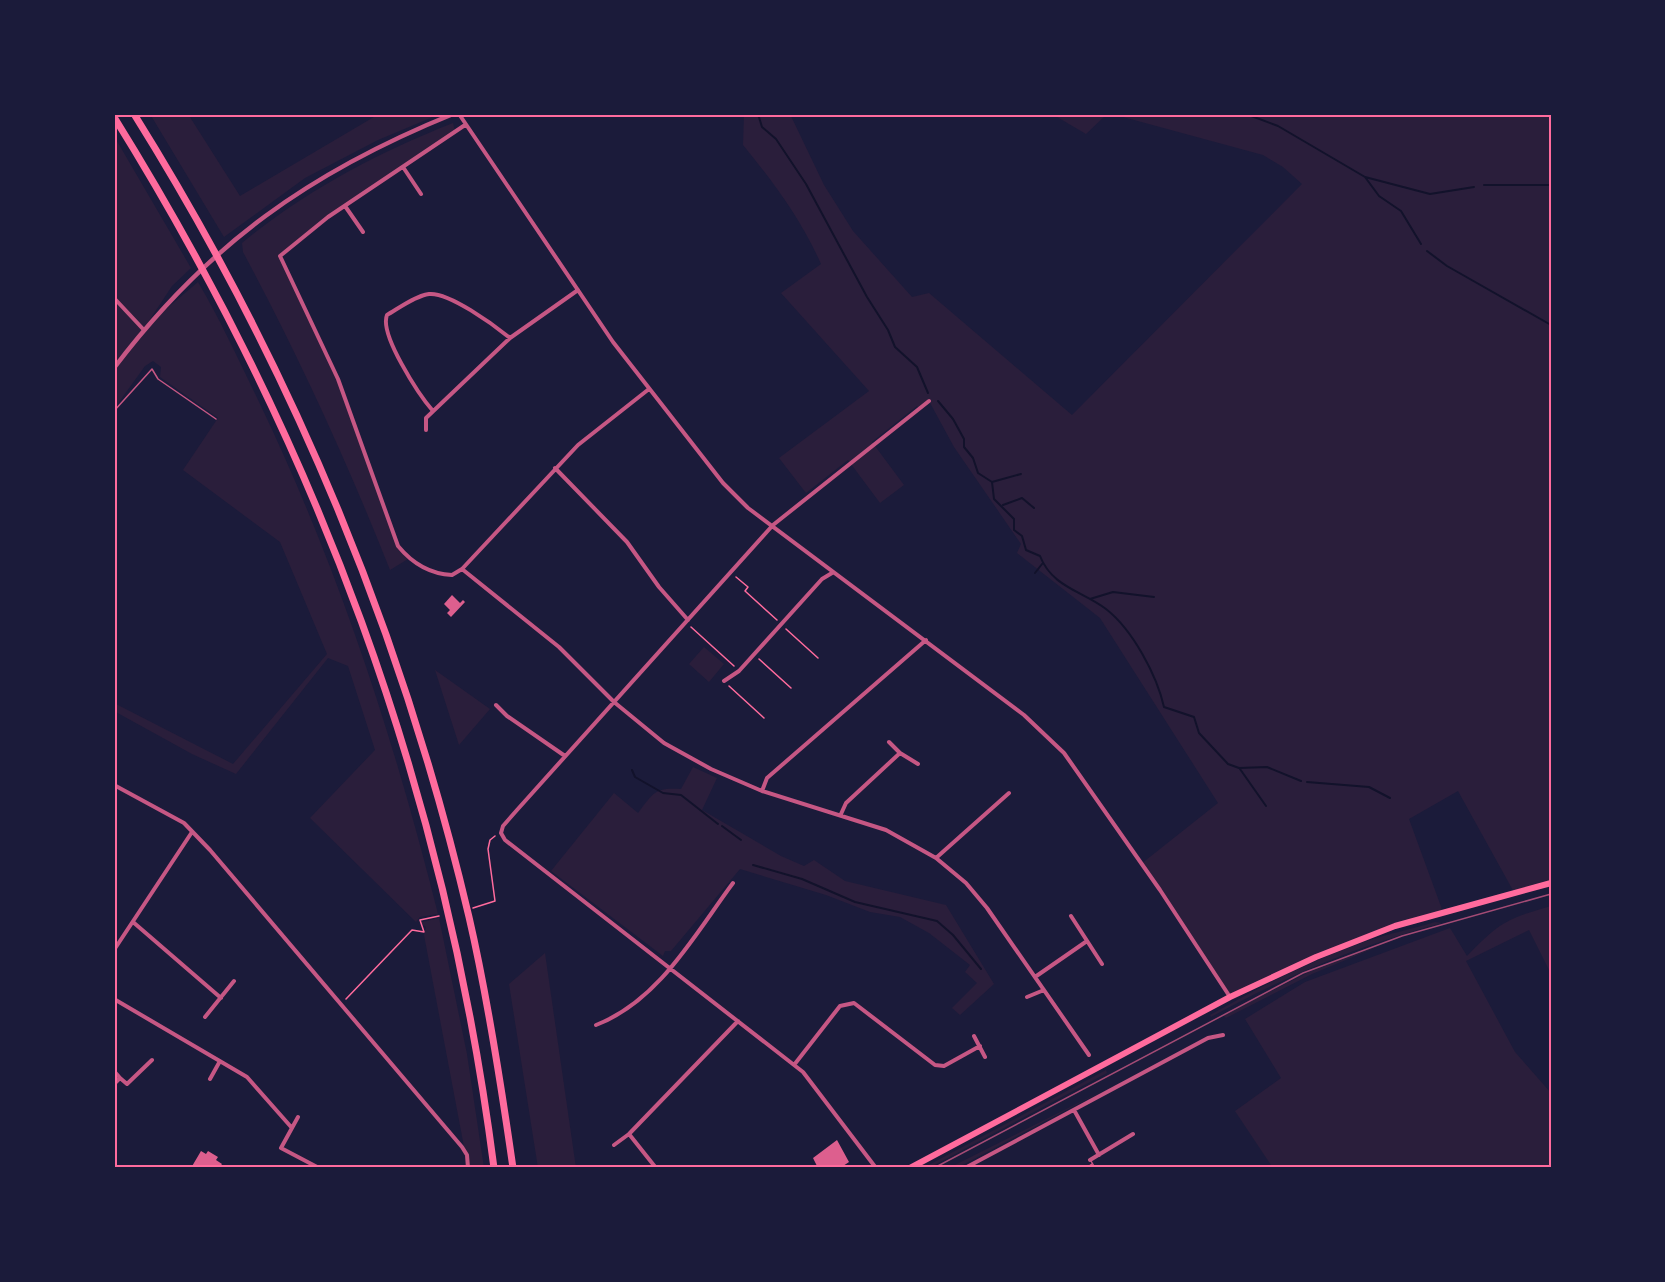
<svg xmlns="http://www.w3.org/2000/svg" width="1665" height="1282" font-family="Overpass,sans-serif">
<rect width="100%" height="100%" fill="#1b1b3a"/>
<path fill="#2a1e3b" d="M150,114H188L240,196L379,114H440L378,140L305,178L224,237Z
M744,114H790L824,185L853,231L912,297L929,293L1072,415L1302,184L1283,167L1263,155L1112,114H1551V883L1515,894L1458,791L1409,819L1443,912L1395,926L1230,997L1141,864L1218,803L1100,618L1017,553L1021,544L954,447L929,401L919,408L917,406L872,442L904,485L880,503L848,460L806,493L779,458L869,391L781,293L821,264C801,219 774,183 743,145Z
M1052,114H1107L1086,134Z
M453,123L455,132L328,217L280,256L338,379L398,546L408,559L390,570C347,461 298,355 243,252L242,243C305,191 377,153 453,123Z
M114,136L191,268L172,286L145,327L198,282C221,321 240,363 260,404C338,567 394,738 438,914L420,917L416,922L310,818L375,750L348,666L328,658L236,774L192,754L114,711V703L233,764L327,654L280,542L183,470L218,418L160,377L161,367L153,361L145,366L114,409Z
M704,647L724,664L709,682L689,664Z
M435,670L490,709L459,745Z
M693,767L717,778L702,810L781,856L804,866L814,860L845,881L946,905L994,984L960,1015L952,1008L977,983L965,972L970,965L929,933L900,917L870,912L826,895L740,869L671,951H665L663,956L551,871L614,793L638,813C653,793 655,787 681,789Z
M1551,906V974L1529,930L1466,961L1515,1052L1551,1093V1168H1273L1235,1111L1281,1078L1245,1019L1305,982L1450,928L1467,956C1500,922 1506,919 1551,906Z
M439,918L467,1054L484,1168H468L424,935L426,927L422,924V922Z
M1435,922L1442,923C1357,946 1288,975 1211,1017L1210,1015C1260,987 1310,961 1364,942C1387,934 1412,929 1435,922Z
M1384,944L1312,974L1226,1018L1223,1015L1311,971Z
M545,953L576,1168H538L509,984Z
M1106,1070L1107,1073L929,1168H923Z
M1108,1088L957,1168H949Z"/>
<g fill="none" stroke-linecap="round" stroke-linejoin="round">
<path stroke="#12122b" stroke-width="2" d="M758,114L762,127L776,139L806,184L867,297L888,330L895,347L917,367L928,393
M1246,114L1278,126L1365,177L1379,196L1401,211L1421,244
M1365,177L1430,194L1474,187
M1484,185H1551
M1427,251L1447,266L1551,325
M938,401L953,419L964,439V447L973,458L978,473L992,482L994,499L1014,519V530L1022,536L1026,550L1040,556C1052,587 1082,591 1106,609C1133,630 1157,676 1164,707L1194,717L1199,733L1228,764L1239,768L1267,767L1301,781
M992,482L1021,474
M1003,505L1022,498L1034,508
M1035,573L1042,564
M1090,599L1113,592L1154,597
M1240,769L1266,806
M632,770L635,777L663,793L681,795L718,824
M1307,782L1369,787L1390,798
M722,826L741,840
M753,865L802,879L855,902L937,921L953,935L981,969"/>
</g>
<path fill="#dd5f8e" d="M452,595L460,603L463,600L465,602L451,617L447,613L450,610L444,604Z
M837,1140L849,1162L840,1168H818L813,1158Z
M201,1151L206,1154L208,1151L218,1157L216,1160L222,1164L219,1168H191Z"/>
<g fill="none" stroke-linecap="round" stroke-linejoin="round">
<path stroke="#ff6b9d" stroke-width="1.5" d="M736,577L748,587L745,591L777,620
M691,627L734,666
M786,629L818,658
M759,659L791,688
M729,686L764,718
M473,908L495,901L488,849L490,840L495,836
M346,999L412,930L424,932L420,920L439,916"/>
<path stroke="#c65784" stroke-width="1.5" d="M114,411L152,369L158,379L216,419
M1091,1161L1095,1168
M1086,1168L1092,1164"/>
<path stroke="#c65784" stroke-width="4" d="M459,114L613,342L723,483L748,508L1024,715L1064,753L1160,890L1230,997
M465,125L328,217L280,256L338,379L398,546C412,563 430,574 452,575L462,569L559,647L614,702L664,743L711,769L762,791L886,830L936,858L966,883L987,908L1089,1055
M403,167L421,194
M345,206L363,232
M114,298L143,329
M433,411C419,395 379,334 387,315C399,308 415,296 429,294C449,292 494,325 510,338
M426,430V418L510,338L578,290
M555,468L627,542L659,587L688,620
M462,569L578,445L649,389
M724,681L739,671L822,579L832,573
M496,705L507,716L565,756
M900,753L918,764
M114,785L184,823L210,850L462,1147L467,1155L468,1168
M762,791L767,778L926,640
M841,814L846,803L900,753L889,742
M936,858L1009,793
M1071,916L1102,964
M133,922L221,998
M114,950L192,832
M1035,977L1087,941
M1027,997L1044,990
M114,999L247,1077L292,1128
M205,1017L234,981
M596,1025C659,1001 695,934 733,883
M974,1036L985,1057
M794,1065L840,1006L854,1003L935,1065L944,1066L980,1046
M114,1071L120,1078
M210,1079L220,1061
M114,1084L120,1078L127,1084L152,1060
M1074,1110L1099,1155
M298,1117L281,1148L319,1168
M629,1134L656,1168
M614,1145L629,1134L738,1021
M1090,1160L1133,1134
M876,1168L803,1072L505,840L501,833L503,826L517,810L773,525L929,401
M965,1168L1208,1038L1223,1035"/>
<path stroke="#c65784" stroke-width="4.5" d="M114,368C208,244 310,172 453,114"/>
<path stroke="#ff6b9d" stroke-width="6" d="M910,1168L1230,997L1316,957L1395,926L1551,883"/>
<path stroke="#ff6b9d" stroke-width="7" d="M134,114C289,362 402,632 469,917C488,999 501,1084 513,1168
M114,117C316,442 445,787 494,1168"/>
<path stroke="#a44b75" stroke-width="1.5" d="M934,1168L1303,973L1402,936L1551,894"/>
</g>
<rect width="1665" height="1282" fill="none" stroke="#1b1b3a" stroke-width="231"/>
<rect x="116" y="116" width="1434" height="1050" fill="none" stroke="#ff6b9d" stroke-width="2"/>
</svg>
